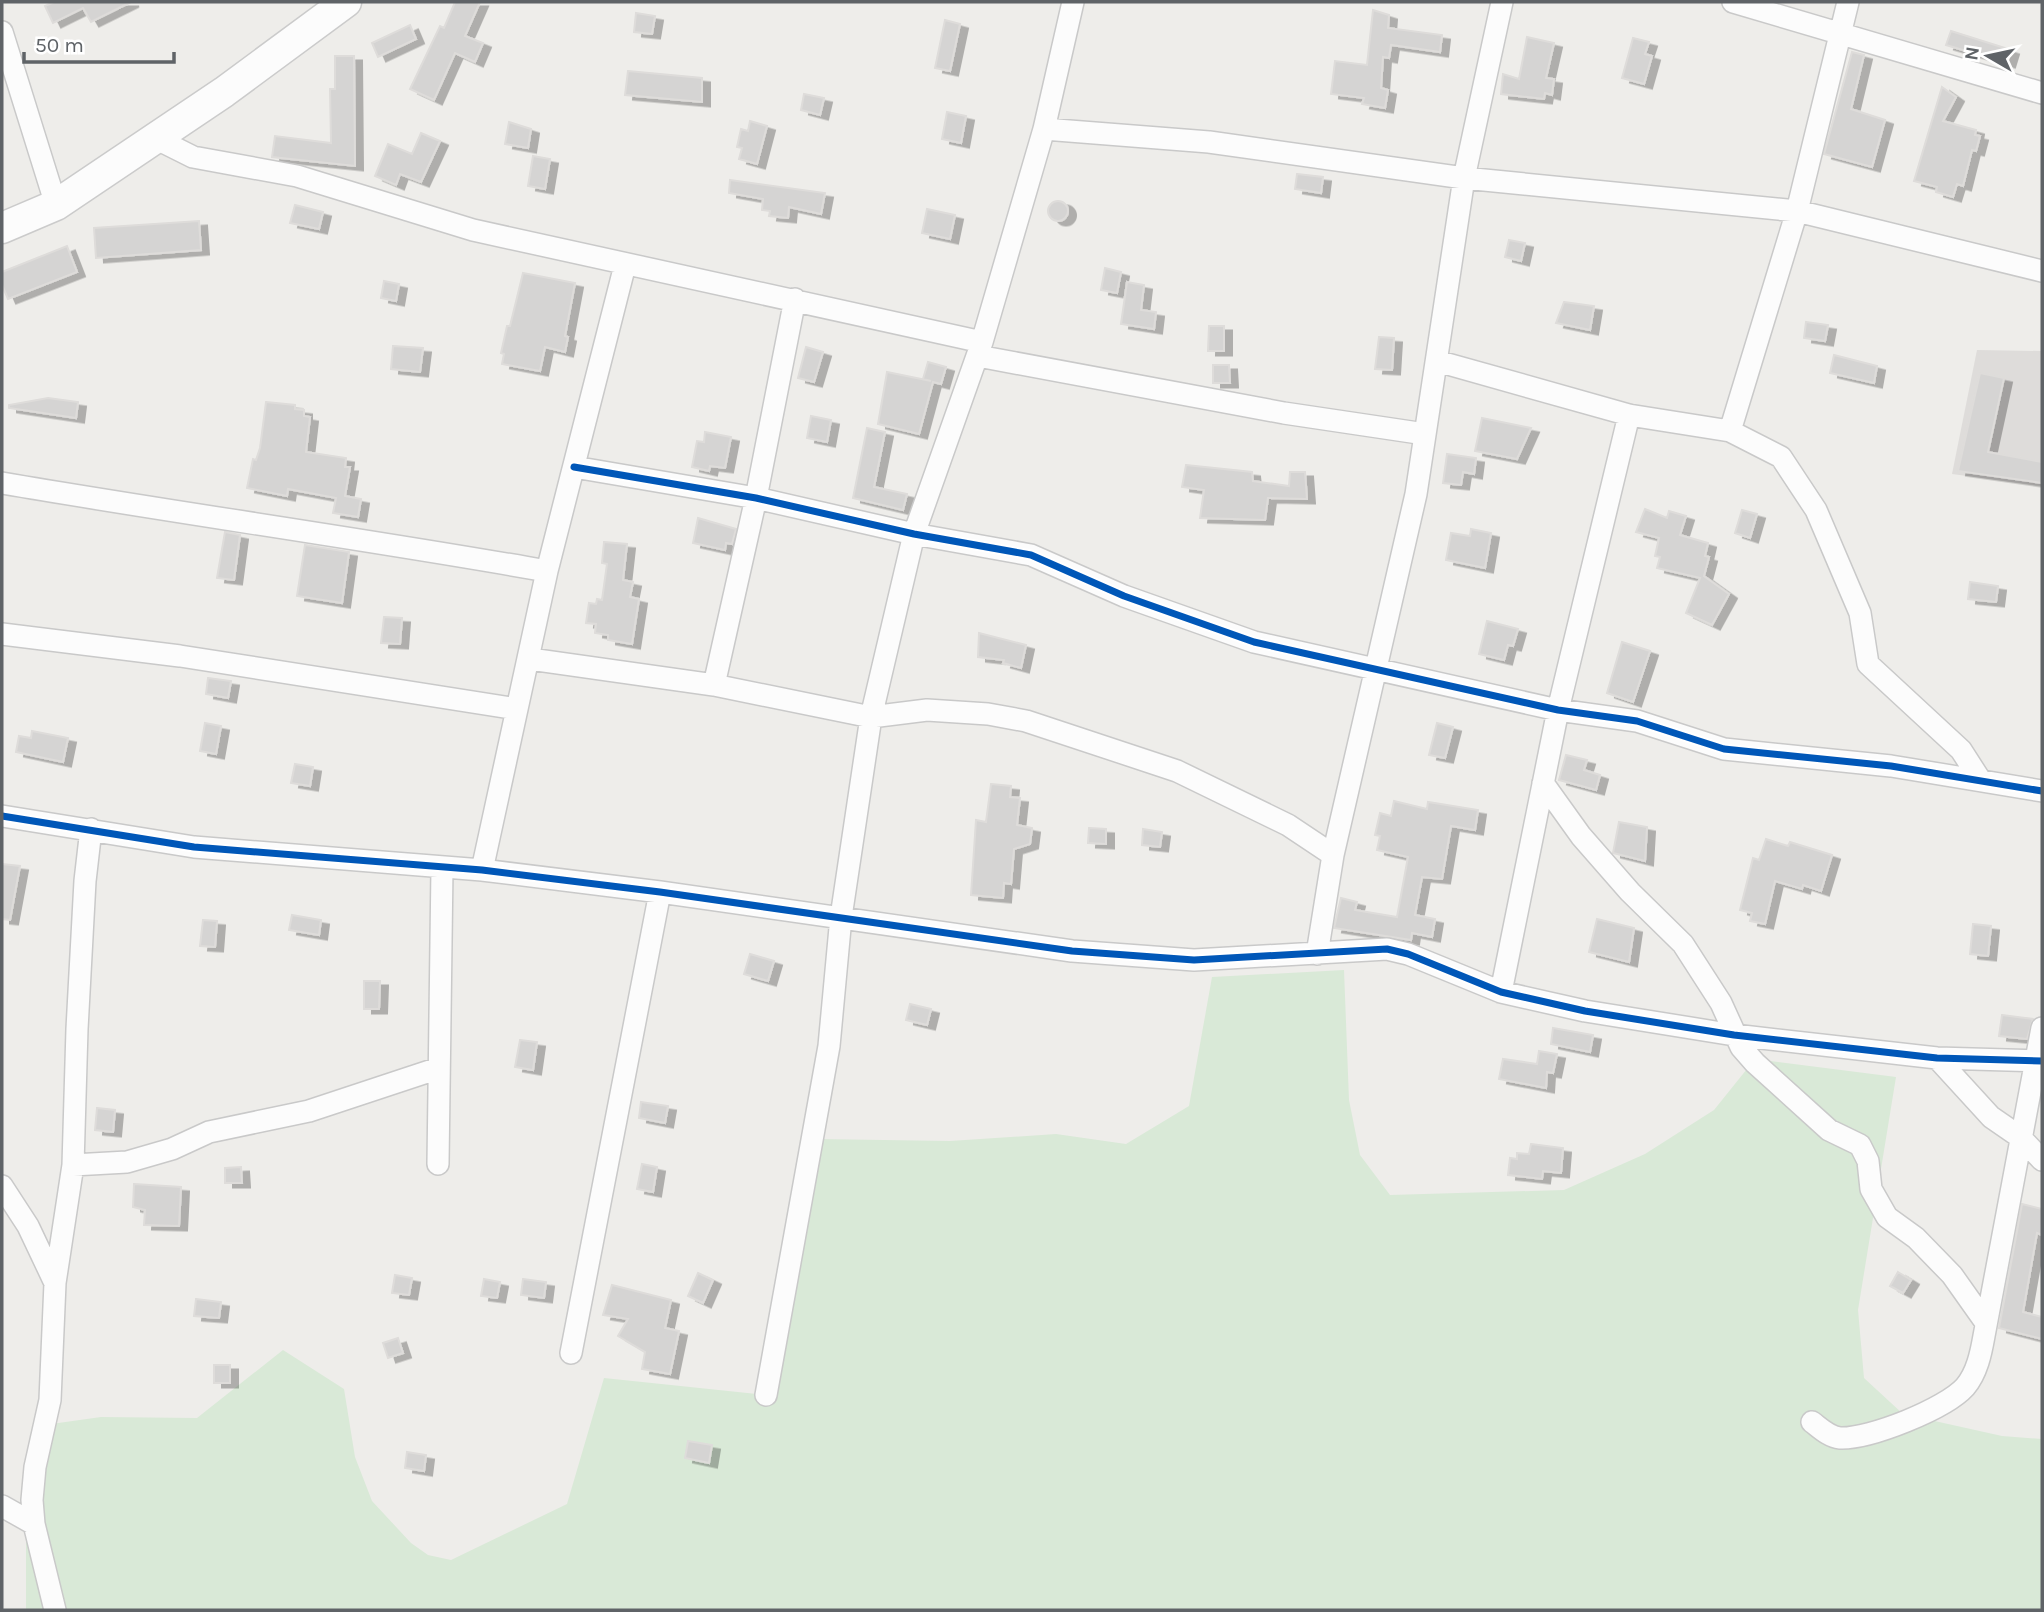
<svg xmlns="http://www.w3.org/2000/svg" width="2044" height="1612" font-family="Karla,sans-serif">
<defs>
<filter id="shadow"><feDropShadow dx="8" dy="4.5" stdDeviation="0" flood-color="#0004"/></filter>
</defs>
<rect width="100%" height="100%" fill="#eeedea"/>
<path fill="#dedcda" d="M1977,350L2042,351V486L1952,474Z"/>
<path fill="#d9e9d7" d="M1344,970L1349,1100L1360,1155L1390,1195L1564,1190L1645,1154L1714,1110L1755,1059L1896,1077L1858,1310L1864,1378L1903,1414L2002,1436L2042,1439V1610H26V1493L37,1426L101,1417L197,1418L283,1350L344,1389L355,1457L372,1501L411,1543L428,1555L451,1560L567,1504L604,1378L766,1395L817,1139L950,1141L1056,1134L1126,1144L1189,1106L1212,977Z"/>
<path fill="#d5d4d3" stroke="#dedcda" stroke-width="2" filter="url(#shadow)" d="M54,2H131L91,22L83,8L53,23L45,6Z
M455,2H480L465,36L483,43L475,62L455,53L434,100L410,89L440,26L444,28Z
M1373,10L1389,15L1388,28L1442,35L1440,52L1391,45L1389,58L1383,57L1381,88L1388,90L1385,108L1362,104L1364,98L1331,94L1335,61L1367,65Z
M636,13L655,16L652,34L634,32Z
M945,20L960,24L950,71L935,68Z
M410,25L416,39L378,57L372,43Z
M1951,31L2011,50L2007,63L1946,45Z
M1527,37L1554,43L1546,78L1554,79L1552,95L1545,93L1544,99L1501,94L1503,74L1519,79Z
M1633,38L1649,42L1645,54L1652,56L1644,84L1622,78Z
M1852,52L1864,55L1851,109L1885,120L1872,167L1824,154Z
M335,56H354L355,166L272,157L275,136L331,143L330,89H335Z
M628,71L702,78V102L625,95Z
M1942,87L1956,97L1943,121L1976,130L1975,135L1980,136L1976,151L1972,150L1963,186L1957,184L1953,197L1936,192L1937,187L1914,181Z
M804,94L824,98L820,115L801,110Z
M947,112L966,116L961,143L942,139Z
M750,121L767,126L757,164L739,159L742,148L737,147L741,129L748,131Z
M509,122L531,129L528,148L505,144Z
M421,133L440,141L421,182L400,174L396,185L375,176L388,144L412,154Z
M533,156L550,159L545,189L528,186Z
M1297,174L1323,177L1321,193L1295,189Z
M730,180L825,193L821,214L789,207L788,218L769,216L770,211L762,210L763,199L729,193Z
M1048 211a10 10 0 1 1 20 0a10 10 0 1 1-20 0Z
M295,205L323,212L319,229L290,223Z
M927,209L955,215L950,239L922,233Z
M199,221L201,250L96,258L94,228Z
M1509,240L1525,243L1521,261L1505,257Z
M67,246L77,272L8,299L2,285V272Z
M1105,268L1121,272L1117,293L1101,290Z
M523,273L575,283L565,336L568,337L565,352L545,347L540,371L502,364L504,354L501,353L507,326H510Z
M384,281L399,284L396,301L381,298Z
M1127,282L1144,285L1141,310L1156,312L1154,329L1121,324Z
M1564,302L1594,306L1590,330L1556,323Z
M1806,322L1828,325L1825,341L1804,338Z
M1209,326H1224V351H1208Z
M1379,337L1394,338L1392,370L1375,369Z
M393,346L423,348L420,372L391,369Z
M806,347L823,352L814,382L798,378Z
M1834,355L1877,366L1874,383L1830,373Z
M928,362L946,367L941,384L933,382L919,434L878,424L887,372L931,381L923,379Z
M1213,365H1229L1230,383H1213Z
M1980,373L2004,378L1988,452L2042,462V483L1958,471Z
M48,398L78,402L76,418L9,408V405Z
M266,402L295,405V409L304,410V416L310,417L306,452L346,458L345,467H350L345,496L361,499L358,517L333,513L336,498L288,489L287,496L247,488L253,459L256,460L260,448Z
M811,416L831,420L827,442L807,438Z
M1482,418L1531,428L1517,459L1475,451Z
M867,428L885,432L874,487L907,494L903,510L853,498Z
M705,432L731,437L725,468L710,466L709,471L692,467L697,441L704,442Z
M1447,454L1476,458L1474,474L1463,472L1461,485L1443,483Z
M1186,465L1252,472L1253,481L1289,486L1290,472H1305L1307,499L1268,498L1265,520L1200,518L1204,490L1182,487Z
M1645,509L1667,518L1669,511L1686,516L1680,535L1708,543L1705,556L1709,557L1704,576L1729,594L1712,625L1686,613L1700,578L1657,568L1660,557L1655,556L1659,538L1636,532Z
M1742,510L1757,514L1750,538L1735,533Z
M698,518L736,529L732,544L726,543L725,550L693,543Z
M1471,529L1491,533L1485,568L1446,560L1451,533L1470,536Z
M225,532L240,535L234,580L217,578Z
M604,542L627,544L623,580L633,582L630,597L639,599L632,644L608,640V635L595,633L596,624L586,623L589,603L596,604L597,599L602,600L607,564L602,563Z
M305,545L349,552L342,603L297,596Z
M1970,582L1998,586L1996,602L1968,599Z
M384,617L402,618L400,644L381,643Z
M1487,621L1518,629L1513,646L1508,645L1504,660L1479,654Z
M979,633L1026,645L1021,668L1003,663L1004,660L978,657Z
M1622,642L1650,651L1633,702L1607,693Z
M208,678L231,681L228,698L206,694Z
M205,723L221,726L216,754L200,751Z
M1437,723L1453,727L1445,758L1429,755Z
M32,731L68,738L63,762L16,752L19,736L31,738Z
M1566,755L1587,760L1584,770L1600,775L1596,790L1559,780Z
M295,764L313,767L310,786L291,783Z
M991,784L1011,786L1010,797L1020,798L1017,825L1032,828L1030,844L1014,849L1011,884L1004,883L1003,898L971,895L976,820L986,822Z
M1394,801L1427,809L1428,802L1478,810L1475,830L1451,826L1442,879L1422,877L1415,915L1435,919L1432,937L1412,933L1411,940L1334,928L1341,898L1357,902L1355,910L1397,917L1408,857L1377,850L1380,836L1375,835L1380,813L1391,816Z
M1619,822L1647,827L1645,861L1613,853Z
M1089,828L1106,829V844L1088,843Z
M1143,829L1162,832L1160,847L1142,845Z
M1766,839L1788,846L1790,842L1832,855L1821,891L1803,885L1802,889L1775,881L1765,924L1750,921L1752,913L1740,910L1753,858L1759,860Z
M2,864L20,866L10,920L2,919Z
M292,915L321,920L319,935L289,930Z
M1597,919L1634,928L1629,962L1589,952Z
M203,920L217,921L215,947L200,946Z
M1973,924L1991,926L1988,956L1970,954Z
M750,954L774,961L768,981L744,974Z
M364,981H380L379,1009H364Z
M910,1004L931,1009L927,1025L906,1020Z
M2002,1015L2033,1019L2027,1039L1999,1036Z
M1553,1028L1593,1035L1590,1052L1551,1044Z
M520,1040L537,1042L533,1070L515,1067Z
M1539,1051L1557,1054L1553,1073L1547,1072L1546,1088L1499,1079L1503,1059L1537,1064Z
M641,1102L668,1106L665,1123L639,1118Z
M97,1108L115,1110L113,1132L95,1130Z
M1531,1144L1563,1148L1561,1173L1543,1171L1542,1179L1508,1175L1510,1158L1517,1159V1153L1529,1154Z
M642,1164L657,1167L653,1192L637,1189Z
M241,1167L242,1183H225V1168Z
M134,1184L181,1187L179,1226L144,1225L145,1210L133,1207Z
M2022,1204L2042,1209V1235L2037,1233L2023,1312L2042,1317V1339L1999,1328Z
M1898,1272L1911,1280L1903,1293L1890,1286Z
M698,1273L713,1280L703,1303L688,1296Z
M395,1275L412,1278L409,1295L392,1293Z
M484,1279L500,1282L497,1298L481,1296Z
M523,1279L546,1282L544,1298L521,1295Z
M612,1285L671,1300L665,1328L679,1331L670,1374L642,1369L645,1352L618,1336L628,1319L603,1315Z
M196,1299L221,1302L219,1318L194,1316Z
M398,1338L403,1353L388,1358L383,1343Z
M214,1365H230V1383H214Z
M688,1441L712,1445L709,1463L685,1458Z
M407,1452L426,1455L424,1471L405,1468Z"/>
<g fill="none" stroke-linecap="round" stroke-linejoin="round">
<g stroke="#c9c9c9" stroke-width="24">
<path id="street" d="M1733,2L2042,93
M2,32L56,205
M1044,129L1209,142L1464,178L1797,211L2042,271
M153,137L193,157L297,176L473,230L982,342
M978,356L1284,413L1425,434
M1437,361L1629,415L1730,431L1781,457L1816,510L1860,613L1868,664L1961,750L1979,778
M1730,431L1797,211L1848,2
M574,467L756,498L914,534L1031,555L1124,596L1254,642L1558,710L1637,721L1724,749L1891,766L2042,791
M2,483C183,514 366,539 547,571
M2,634L180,656L517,709
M530,659L714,685L871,717L927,710L988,714L1026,721L1177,771L1288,825L1333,855
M714,685L756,498L795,299
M1543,783L1581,836L1630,892L1683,944L1721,1003L1741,1047L1755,1063L1829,1130L1860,1145L1868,1161L1871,1189L1887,1217L1916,1238L1952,1275L1986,1323
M2,816L194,847L482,870L660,892L1072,951L1194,960L1387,949L1408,954L1501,992L1585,1011L1734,1035L1937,1058L2042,1061
M482,870L547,571L625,265
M1317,954L1333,855L1416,494L1464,178L1502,2
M1501,992L1558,710L1629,415
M1937,1058L1991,1117L2020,1137L2042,1160
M438,1164L442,868
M73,1165L127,1162L172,1149L209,1132L309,1111L439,1068
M2,1186L28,1226L55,1283
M571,1353L660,892
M766,1395L829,1046L841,917L871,717L914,534L982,342L1044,129L1073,2
M1812,1422C1820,1428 1829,1437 1840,1438C1870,1439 1945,1409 1965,1387C1977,1373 1981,1353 1984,1336L2042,1028
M2,1506L34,1524
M55,1610L34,1524L32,1500L35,1467L50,1400L55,1283L73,1165L77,1029L85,881L91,829"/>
</g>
<g stroke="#cbcbcb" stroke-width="33">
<path id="secondary" d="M2,228L56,205L224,92L346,2"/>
</g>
<use href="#street" stroke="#fcfcfc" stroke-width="21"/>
<use href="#secondary" stroke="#fcfcfc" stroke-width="30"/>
<g stroke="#fff" stroke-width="11">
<path id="cycleway" d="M574,467L756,498L914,534L1031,555L1124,596L1254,642L1558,710L1637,721L1724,749L1891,766L2042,791
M2,816L194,847L482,870L660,892L1072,951L1194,960L1387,949L1408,954L1501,992L1585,1011L1734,1035L1937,1058L2042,1061"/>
</g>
<use href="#cycleway" stroke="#0057b8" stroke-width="7"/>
</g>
<rect width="2044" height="1612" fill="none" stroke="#5f6367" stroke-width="7"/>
<g transform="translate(1988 56) rotate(279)" stroke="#ffffff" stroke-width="5" paint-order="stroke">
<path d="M0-5L12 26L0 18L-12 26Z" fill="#5f6367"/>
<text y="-10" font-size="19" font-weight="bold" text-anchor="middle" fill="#5f6367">N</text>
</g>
<path d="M24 52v10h150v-10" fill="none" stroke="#5f6367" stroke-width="3.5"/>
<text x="35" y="52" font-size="21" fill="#5f6367" stroke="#ffffff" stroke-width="5" paint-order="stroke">50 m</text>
</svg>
